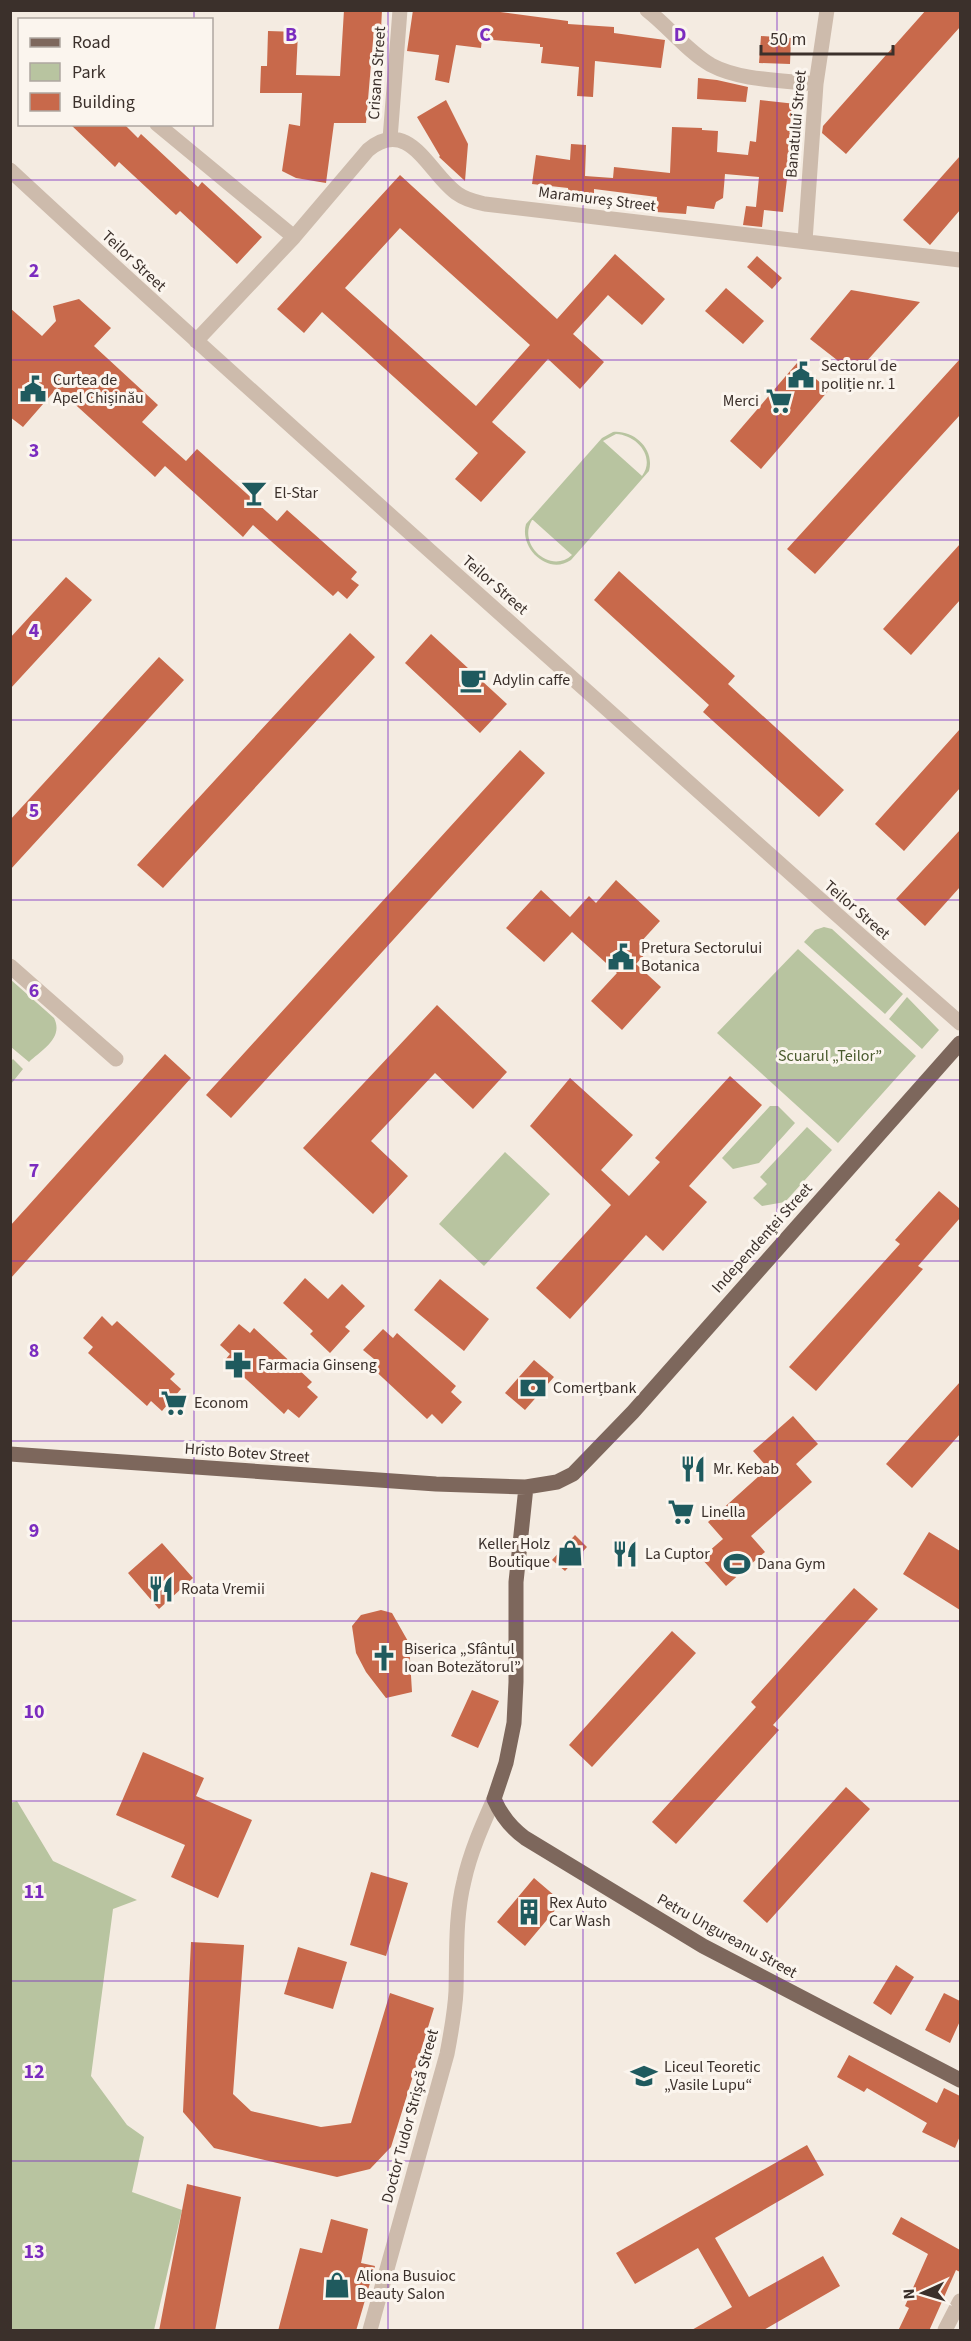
<svg xmlns="http://www.w3.org/2000/svg" width="971" height="2341" font-family="'Source Sans 3',sans-serif">
<rect width="100%" height="100%" fill="#f4ebe1"/>
<path fill="#b8c4a0" fill-rule="evenodd" d="M613,432C634,430 655,449 649,471L571,560C548,576 519,548 526,524L602,438ZM616,434C637,435 656,457 642,476L603,441ZM532,520H533L572,555C550,575 517,544 532,520Z
M824,927L832,929L903,994L885,1014L804,942L815,930Z
M798,949L916,1056L838,1143L717,1033Z
M10,979L54,1018C64,1038 42,1050 29,1062L11,1047Z
M907,997L939,1030L922,1049L889,1019Z
M13,1059L23,1069L11,1084V1061Z
M770,1106H778L795,1123L759,1163L733,1169L722,1158Z
M807,1127L832,1150L785,1202L762,1206L753,1198L767,1184L760,1177Z
M505,1152L550,1194L484,1266L439,1224Z
M17,1801L53,1861L137,1900L113,1909L91,2076L127,2125L144,2137L132,2192L182,2210L154,2330H11L10,1803Z"/>
<path fill="#c8694b" fill-rule="evenodd" d="M344,10H382L381,30L374,29L366,123H334L326,183L296,178L282,171L289,124L300,126L302,93H260L261,66H267L268,31L298,32L296,75L340,76Z
M413,10H485L568,21V24L614,27V33L665,40L661,68L595,61L593,97L577,96L579,67L541,63L543,47H540V44L482,39L481,48L456,45L449,83L435,80L439,55L407,51Z
M926,10H960V27L846,154L822,133L823,126Z
M761,36L791,38L790,64L759,63Z
M698,78L717,80L748,87L746,102L697,99Z
M446,100L468,144L465,181L439,157L440,156L417,117Z
M760,100L796,104L783,212L764,210L762,227L743,225L746,206L756,207L759,177L725,174L723,198L716,202L714,209L687,206L686,214L656,212L657,197L594,189V198L568,196V188L532,184L536,155L570,160L571,144L586,145L585,176L613,178L614,167L670,173L672,127L702,128V130L718,131L717,152L748,155L750,141L756,142Z
M70,124H124L138,138L141,134L198,187L202,182L262,237L237,264L180,211L176,215L119,162L115,167Z
M960,156V210L930,245L903,220Z
M400,175L557,319L615,254L665,299L642,325L608,295L573,334L604,362L580,389L548,359L492,422L526,452L481,502L455,479L478,453L322,312L304,333L277,309ZM400,228L530,345L476,406L345,288Z
M757,256L782,278L772,289L747,267Z
M726,288L764,321L743,344L705,311Z
M851,290L920,302L855,374L810,339Z
M79,299L111,328L94,346L158,405L142,422L186,461L197,449L277,521L287,510L357,572L351,579L359,585L347,599L338,591L333,596L253,525L243,537L165,466L155,477L57,388L23,427L10,417V308L42,336L56,321L53,306Z
M960,359V415L815,574L787,549Z
M797,363L829,390L761,469L730,441Z
M960,544V600L911,655L883,629Z
M619,571L735,676L728,684L844,790L819,817L703,712L709,705L594,600Z
M66,577L92,600L10,689V638Z
M350,633L375,657L163,888L137,865Z
M431,634L507,704L480,733L405,663Z
M159,657L184,680L10,870V820Z
M960,729V788L904,851L875,824Z
M520,750L545,773L231,1118L206,1095Z
M960,830V887L925,926L896,899Z
M616,880L660,921L639,944L647,952L636,964L661,987L622,1030L591,1001L617,973L572,932L544,962L506,928L541,890L570,917L589,896L596,903Z
M437,1005L507,1072L473,1109L435,1073L371,1141L408,1176L373,1214L303,1148Z
M165,1054L191,1078L10,1279V1226Z
M730,1076L762,1105L689,1186L707,1202L663,1251L646,1235L570,1319L536,1288L611,1205L530,1126L570,1078L633,1135L601,1170L629,1196L660,1162L655,1158Z
M939,1191L960,1209V1218L918,1266L923,1269L816,1391L789,1367L900,1244L895,1240Z
M305,1278L328,1299L342,1284L365,1306L345,1327L350,1331L330,1353L310,1334L313,1331L283,1303Z
M440,1279L489,1319L464,1351L414,1310Z
M102,1316L112,1326L117,1321L175,1374L170,1379L181,1389L162,1411L151,1401L147,1406L88,1353L93,1347L83,1338Z
M239,1324L250,1333L254,1328L312,1382L307,1387L318,1397L299,1418L288,1409L284,1414L225,1360L230,1354L220,1345Z
M383,1329L393,1338L397,1333L456,1386L451,1392L462,1402L442,1424L432,1414L427,1419L369,1365L374,1359L363,1350Z
M534,1360L554,1377L525,1410L505,1393Z
M960,1382V1434L912,1488L886,1464Z
M793,1416L818,1444L796,1464L812,1482L751,1536L765,1552L726,1586L701,1558L723,1539L708,1522L768,1468L753,1451Z
M929,1532L960,1551V1610L903,1574Z
M575,1535L587,1547L565,1571L552,1560Z
M162,1543L193,1578L159,1609L128,1573Z
M854,1588L878,1609L773,1725L779,1730L676,1844L652,1822L756,1707L751,1702Z
M381,1610L392,1613L409,1643L412,1692L386,1698L366,1672L356,1653L352,1626L361,1615Z
M672,1631L696,1653L592,1767L569,1745Z
M472,1690L499,1701L478,1748L451,1736Z
M143,1752L204,1778L196,1796L252,1820L218,1898L171,1877L185,1845L116,1815Z
M846,1787L870,1809L767,1923L743,1901Z
M371,1872L408,1883L386,1956L350,1945Z
M534,1878L562,1902L525,1946L497,1922Z
M191,1942L244,1945L233,2094L251,2111L321,2127L351,2123L390,1993L434,2008L391,2147L370,2169L337,2177L214,2148L183,2112Z
M298,1947L347,1962L333,2009L284,1994Z
M896,1965L914,1977L891,2015L873,2003Z
M944,1993L960,2001V2021L950,2043L925,2030Z
M849,2055L937,2103L944,2088L960,2096V2136L955,2148L922,2132L927,2123L867,2088L864,2092L837,2077Z
M807,2145L824,2175L715,2238L749,2297L823,2256L840,2286L762,2331H690L732,2307L698,2248L635,2284L616,2253Z
M187,2184L241,2197L215,2331H159Z
M901,2217L960,2250V2272L956,2270L929,2331H898L909,2308L905,2306L928,2254L892,2234Z
M331,2219L368,2229L361,2263L375,2266L356,2331H278L300,2248L322,2253Z"/>
<g fill="none" stroke-linecap="round" stroke-linejoin="round">
<path stroke="#cdbbac" stroke-width="15" d="M647,10C669,27 687,51 711,65C741,81 783,80 816,84
M157,124L294,237L368,150C410,115 430,176 458,194C466,200 476,202 485,204L960,260
M390,139L400,10
M10,170C180,328 352,481 524,635C670,765 813,895 960,1023
M805,241L816,84L827,10
M196,341L294,237
M10,966L116,1059
M370,2330L447,2054C451,2033 455,2012 456,1991C457,1954 455,1917 464,1881C470,1853 482,1826 494,1799
M945,2330L960,2301"/>
<path stroke="#7d675c" stroke-width="15" d="M10,1454L436,1484L526,1487L557,1482L573,1474L633,1412L960,1043
M526,1487L516,1582V1682L514,1723L506,1763L494,1799C501,1815 511,1828 525,1838L703,1946L960,2080"/>
</g>
<path fill="none" stroke="#7b2cbf" stroke-width="1.5" stroke-opacity="0.55" d="M194,10V20M388,10V2330M583,10V2330M777,10V2330M194,124V2330M10,180H960M10,360H960M10,540H960M10,720H960M10,900H960M10,1080H960M10,1261H960M10,1441H960M10,1621H960M10,1801H960M10,1981H960M10,2161H960"/>
<defs>
<g id="civic-bare" transform="scale(2.07)"><path d="M-.6-6.5H3V-4.5H.6V-3L4-1V1h2V6H-6V1h2V-1L-.6-3ZM-1.2 2.5V6h2.4V2.5Z" fill="#1f5a5e" stroke="#fbf5ee" stroke-width="2.5" paint-order="stroke"/></g>
<g id="supermarket-bare" transform="scale(2.07)"><path d="M-6-5.5h2.5l.6 2H6L4.5 2H-2.5L-4.4-4H-6ZM-1.5 3.2a1.3 1.3 0 1 0 .1 0ZM3 3.2a1.3 1.3 0 1 0 .1 0Z" fill="#1f5a5e" stroke="#fbf5ee" stroke-width="2.5" paint-order="stroke"/></g>
<g id="bar-bare" transform="scale(2.07)"><path d="M-6-5H6L.8 .8V4.5H3.5V6h-7V4.5H-.8V.8Z" fill="#1f5a5e" stroke="#fbf5ee" stroke-width="2.5" paint-order="stroke"/></g>
<g id="cafe-bare" transform="scale(2.07)"><path d="M-5.5-4.5H6V0H3Q3 3.5 0 3.5H-2.5Q-5.5 3.5-5.5 0ZM3-3.2v2h1.7v-2ZM-6 4.5H4V6H-6Z" fill="#1f5a5e" stroke="#fbf5ee" stroke-width="2.5" paint-order="stroke"/></g>
<g id="pharmacy-bare" transform="scale(2.07)"><path d="M-2-6h4v4h4v4h-4v4h-4v-4h-4v-4h4Z" fill="#1f5a5e" stroke="#fbf5ee" stroke-width="2.5" paint-order="stroke"/></g>
<g id="bank-bare" transform="scale(2.07)"><path d="M-6-4H6V4H-6ZM0-2.3a2.3 2.3 0 1 0 0 4.6a2.3 2.3 0 1 0 0-4.6Z" fill="#1f5a5e" stroke="#fbf5ee" stroke-width="2.5" paint-order="stroke"/></g>
<g id="restaurant-bare" transform="scale(2.07)"><path d="M-5-6h1v4h1v-4h1v4h1v-4h1v5L-1.5 .5V6h-2V.5L-5-1ZM5-6V6H3V1.5H1.5Q1.5-4 5-6Z" fill="#1f5a5e" stroke="#fbf5ee" stroke-width="2.5" paint-order="stroke"/></g>
<g id="shop-bare" transform="scale(2.07)"><path d="M-5-2.5h2.3a2.7 3.5 0 0 1 5.4 0H5L5.5 6h-11ZM-1.5-2.5h3a1.5 2.3 0 0 0-3 0Z" fill="#1f5a5e" stroke="#fbf5ee" stroke-width="2.5" paint-order="stroke"/></g>
<g id="stadium-bare" transform="scale(2.07)"><path d="M0-5a6.5 5 0 1 0 0 10a6.5 5 0 1 0 0-10ZM-3.5-1.8h7v3.6h-7Z" fill="#1f5a5e" stroke="#fbf5ee" stroke-width="2.5" paint-order="stroke"/></g>
<g id="church-bare" transform="scale(2.07)"><path d="M-1.2-6h2.4v3.5h3.3v2.4h-3.3V6h-2.4V-.1h-3.3v-2.4h3.3Z" fill="#1f5a5e" stroke="#fbf5ee" stroke-width="2.5" paint-order="stroke"/></g>
<g id="building-bare" transform="scale(2.07)"><path d="M-4-6H4V6H1V3H-1V6H-4ZM-2.5-4.3h1.7v1.8h-1.7ZM.8-4.3h1.7v1.8H.8ZM-2.5-1h1.7V.8h-1.7ZM.8-1h1.7V.8H.8Z" fill="#1f5a5e" stroke="#fbf5ee" stroke-width="2.5" paint-order="stroke"/></g>
<g id="school-bare" transform="scale(2.07)"><path d="M0-5L7-2L0 1L-7-2ZM-4 1L0 2.5L4 1V4Q0 6-4 4Z" fill="#1f5a5e" stroke="#fbf5ee" stroke-width="2.5" paint-order="stroke"/></g>
</defs>
<g fill-rule="evenodd">
<use href="#civic-bare" x="801" y="375"/>
<use href="#civic-bare" x="33" y="389"/>
<use href="#supermarket-bare" x="779" y="401"/>
<use href="#bar-bare" x="254" y="493"/>
<use href="#cafe-bare" x="473" y="680"/>
<use href="#civic-bare" x="621" y="957"/>
<use href="#pharmacy-bare" x="238" y="1365"/>
<use href="#bank-bare" x="533" y="1388"/>
<use href="#supermarket-bare" x="174" y="1403"/>
<use href="#restaurant-bare" x="693" y="1469"/>
<use href="#supermarket-bare" x="681" y="1512"/>
<use href="#shop-bare" x="570" y="1553"/>
<use href="#restaurant-bare" x="625" y="1554"/>
<use href="#stadium-bare" x="737" y="1564"/>
<use href="#restaurant-bare" x="161" y="1589"/>
<use href="#church-bare" x="384" y="1658"/>
<use href="#building-bare" x="529" y="1912"/>
<use href="#school-bare" x="644" y="2076"/>
<use href="#shop-bare" x="337" y="2285"/>
</g>
<g text-anchor="middle" dominant-baseline="central" stroke-width="6" stroke-linejoin="round" paint-order="stroke">
<g font-size="16" fill="#3b302b" stroke="#fbf5ee">
<text transform="translate(377 73) rotate(-86)">Crisana Street</text>
<text transform="translate(796 124) rotate(-85)">Banatului Street</text>
<text transform="translate(597 199) rotate(7)">Maramureș Street</text>
<text transform="translate(134 261) rotate(43)">Teilor Street</text>
<text transform="translate(495 585) rotate(41)">Teilor Street</text>
<text transform="translate(857 910) rotate(41)">Teilor Street</text>
<text transform="translate(762 1238) rotate(-48)">Independenței Street</text>
<text transform="translate(247 1453) rotate(4)">Hristo Botev Street</text>
<text transform="translate(727 1936) rotate(29)">Petru Ungureanu Street</text>
<text transform="translate(410 2116) rotate(-75)">Doctor Tudor Strișcă Street</text>
</g>
<g font-size="16" fill="#3b302b" stroke="#fbf5ee" text-anchor="start">
<text x="821" y="366">Sectorul de<tspan x="821" dy="18">poliție nr. 1</tspan></text>
<text x="53" y="380">Curtea de<tspan x="53" dy="18">Apel Chișinău</tspan></text>
<text x="759" y="401" text-anchor="end">Merci</text>
<text x="274" y="493">El-Star</text>
<text x="493" y="680">Adylin caffe</text>
<text x="641" y="948">Pretura Sectorului<tspan x="641" dy="18">Botanica</tspan></text>
<text x="258" y="1365">Farmacia Ginseng</text>
<text x="553" y="1388">Comerțbank</text>
<text x="194" y="1403">Econom</text>
<text x="713" y="1469">Mr. Kebab</text>
<text x="701" y="1512">Linella</text>
<text x="550" y="1544" text-anchor="end">Keller Holz<tspan x="550" dy="18">Boutique</tspan></text>
<text x="645" y="1554">La Cuptor</text>
<text x="757" y="1564">Dana Gym</text>
<text x="181" y="1589">Roata Vremii</text>
<text x="404" y="1649">Biserica „Sfântul<tspan x="404" dy="18">Ioan Botezătorul”</tspan></text>
<text x="549" y="1903">Rex Auto<tspan x="549" dy="18">Car Wash</tspan></text>
<text x="664" y="2067">Liceul Teoretic<tspan x="664" dy="18">„Vasile Lupu“</tspan></text>
<text x="357" y="2276">Aliona Busuioc<tspan x="357" dy="18">Beauty Salon</tspan></text>
</g>
<g font-size="16" fill="#4a5a2e" stroke="#fbf5ee">
<text x="830" y="1056">Scuarul „Teilor”</text>
</g>
</g>
<g font-size="20" text-anchor="middle" font-weight="bold" fill="#7b2cbf" stroke="#fbf5ee" stroke-width="6" stroke-linejoin="round" paint-order="stroke">
<text x="291" y="41">B</text>
<text x="485" y="41">C</text>
<text x="680" y="41">D</text>
<text x="34" y="277">2</text>
<text x="34" y="457">3</text>
<text x="34" y="637">4</text>
<text x="34" y="817">5</text>
<text x="34" y="997">6</text>
<text x="34" y="1177">7</text>
<text x="34" y="1357">8</text>
<text x="34" y="1537">9</text>
<text x="34" y="1718">10</text>
<text x="34" y="1898">11</text>
<text x="34" y="2078">12</text>
<text x="34" y="2258">13</text>
</g>
<rect width="971" height="2341" fill="none" stroke="#3b302b" stroke-width="24"/>
<rect x="18" y="18" width="195" height="108" fill="#fbf5ee" stroke="#aea6a0" stroke-width="1.5"/>
<rect x="30" y="38" width="30" height="9" fill="#7d675c" stroke="#aea6a0" stroke-width="1.5"/>
<text x="72" y="48" font-size="18" fill="#3b302b">Road</text>
<rect x="30" y="63" width="30" height="18" fill="#b8c4a0" stroke="#aea6a0" stroke-width="1.5"/>
<text x="72" y="78" font-size="18" fill="#3b302b">Park</text>
<rect x="30" y="93" width="30" height="18" fill="#c8694b" stroke="#aea6a0" stroke-width="1.5"/>
<text x="72" y="108" font-size="18" fill="#3b302b">Building</text>
<g transform="translate(923 2293) rotate(266)" stroke="#fbf5ee" stroke-width="4.5" paint-order="stroke">
<path d="M0-4.5L10 22L0 15L-10 22Z" fill="#3b302b"/>
<text y="-9" font-size="16" font-weight="bold" text-anchor="middle" fill="#3b302b">N</text>
</g>
<path d="M761 45v9h132v-9" fill="none" stroke="#3b302b" stroke-width="3"/>
<text x="770" y="45" font-size="18" fill="#3b302b" stroke="#fbf5ee" stroke-width="4.5" paint-order="stroke">50 m</text>
</svg>
